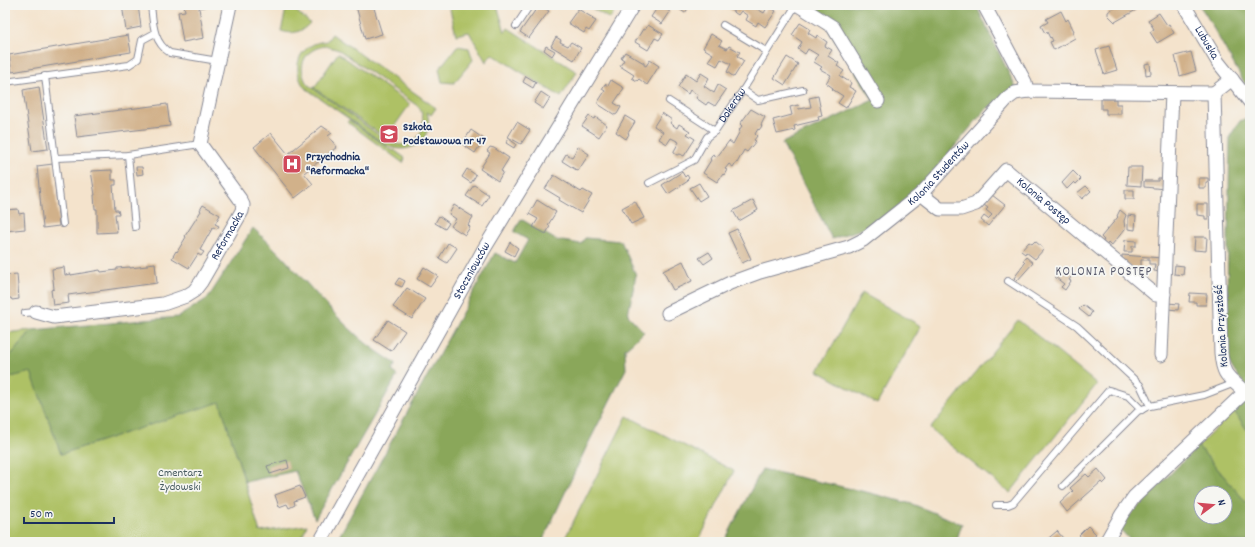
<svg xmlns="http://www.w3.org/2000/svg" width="1255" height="547" font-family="Dekko,sans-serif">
<rect width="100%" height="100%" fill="#f6f6f2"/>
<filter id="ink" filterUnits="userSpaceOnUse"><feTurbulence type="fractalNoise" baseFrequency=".025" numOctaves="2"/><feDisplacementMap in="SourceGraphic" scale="8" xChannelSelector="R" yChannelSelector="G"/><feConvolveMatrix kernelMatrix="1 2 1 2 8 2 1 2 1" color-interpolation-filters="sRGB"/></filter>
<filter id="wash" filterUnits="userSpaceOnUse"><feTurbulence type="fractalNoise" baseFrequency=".012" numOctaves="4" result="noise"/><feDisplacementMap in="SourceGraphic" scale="16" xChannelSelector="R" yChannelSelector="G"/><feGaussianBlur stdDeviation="0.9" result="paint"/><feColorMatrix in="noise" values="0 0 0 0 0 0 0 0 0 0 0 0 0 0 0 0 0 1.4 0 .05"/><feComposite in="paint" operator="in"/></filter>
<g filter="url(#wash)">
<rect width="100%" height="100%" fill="#f4e3cc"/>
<path fill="#aec165" stroke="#647862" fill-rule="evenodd" d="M287,5H289L310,23C302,32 293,35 281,31Z
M449,5H497L505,32L508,28L577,72L561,97L492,54L486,62L469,32L456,35Z
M587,5H618L610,19Z
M332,34L436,108L431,115L427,112C435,140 410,157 386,145L304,87C290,66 300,43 327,41ZM326,46L339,50L419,107C432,131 412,154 387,141L307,84C296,66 305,48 326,46Z
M457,46L469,48L473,60L454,83L442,82L439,69Z
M338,53L410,104L386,138L314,88Z
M349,120L393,151L394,150L405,158L403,163L347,122Z
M862,293L921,326L877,404L818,371Z
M1018,320L1097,384L1010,493L930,429Z
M32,330L6,361L7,378L31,371L61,454L220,401L260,532L307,525L300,542H5V333Z
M1234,411L1250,434V507L1198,446Z
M627,416L734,471L698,542H563Z"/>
<path fill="#8aa75a" stroke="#526b5c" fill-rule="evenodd" d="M817,5H976L1016,88L985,110L906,205L880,223L832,239L782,143L873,100L815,8Z
M1199,5H1250V87L1245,84L1206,15Z
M1250,116V389C1238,378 1231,369 1226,354L1230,136L1240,121Z
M521,219L556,240L581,244L585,238L621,241L636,275L628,315L644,332L625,349L626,369L586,448L542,542H336L495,253L515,263L528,240L514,232Z
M253,228C292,262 322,305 361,339C371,348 384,356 396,364L392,370L397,376L315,519L295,471L245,482L220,402L61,454L31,372L7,378L6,361L32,330L178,317L208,298Z
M1250,395V434L1234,411Z
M1198,446L1250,507V542H1132L1118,527ZM1201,493H1225V517H1201Z
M762,469L870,493L912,504L962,524L956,542H724Z"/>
<g id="blocks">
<path fill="#d1b18a" d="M122,5H138L141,27L126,30Z
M184,5H208V6L199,8L204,38L183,42L178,12L185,11Z
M359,5H373L382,34L365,39L356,6Z
M539,5L549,11L529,38L520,32Z
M659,5L670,12L662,24L651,17Z
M678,5H685L689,7L685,13L676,7Z
M730,5H755L754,7L764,13L768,6L776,11L765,27L758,22L756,26L746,20L748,16L741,11L738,15L728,8Z
M1116,5H1133L1136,10L1115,22L1108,15V12L1112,9L1117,7Z
M578,9L593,18L592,19L596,21L589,31L586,29L584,33L568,23Z
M1061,11L1066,21L1068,19L1074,31L1072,32L1075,38L1054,50L1050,42L1053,41L1051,37L1050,38L1047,32L1045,33L1041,26L1048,22L1046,19Z
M1159,13L1167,25L1169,24L1174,33L1157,43L1150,32L1154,29L1148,20Z
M800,23L810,29L808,33L816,38L817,35L827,42L825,46L832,50L828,56L839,63L837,66L844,71L840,76L851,83L849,87L856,91L846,108L838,103L843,96L832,89L833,88L826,83L831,75L820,69L822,67L814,62L818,55L808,49L805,54L798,49L802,42L792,35Z
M648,25L663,34L659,40L655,38L648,50L635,42L643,29L645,30Z
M711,34L722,41L719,45L727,49L729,46L740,52L737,56L744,61L734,77L727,72L731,64L721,59L717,66L708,61L713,54L703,48Z
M128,35L131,52L12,72L9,55Z
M556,37L561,40L560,42L568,46L571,42L581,48L574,60L551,46Z
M546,46L555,51L552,56L544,50Z
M1109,46L1117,70L1104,74L1096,50Z
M625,52L644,63V65L646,66L650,60L659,66L647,85L639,79L637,81L632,78L634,75L620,66L624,60L621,58Z
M1191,52L1196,71L1180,76L1175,56Z
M787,57L798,64L785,85L774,78Z
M1150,63L1151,74L1146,75L1145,64Z
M701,73L709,78L704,86L714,93L718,85L726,90L715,106L708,102L706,105L696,98L698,95L690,90L688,94L678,87L686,74L696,81Z
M526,76L536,82L533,88L523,82Z
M611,80L624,88L614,103L621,107L617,114L615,115L598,104V102L605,91L602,89L605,84L608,86Z
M39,87L48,149L32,151L23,90Z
M541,92L550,98L543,109L534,103Z
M818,96L822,116L818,117L819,120L794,126L795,130L777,134L773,120L792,115L790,107L798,105L799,109L811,107L809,98Z
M1101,99H1116V104H1121V114H1106V109H1101Z
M167,104L170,126L77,137L74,116Z
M751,109L765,117L761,125L762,126L759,130L758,129L755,134L757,136L754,140L756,141L747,152L744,150L737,163L736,162L733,167L729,164L725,169L727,170L724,175L723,174L717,182L703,173L711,160L710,159L713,154L717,157L729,141L733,144L740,131L739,130L742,126L740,124Z
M662,113L672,120L670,123L677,128L679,124L690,131L687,134L695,139L684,156L680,154L677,155L674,153V151L679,142L671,138L667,144L659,139L663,132L654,126Z
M589,116L594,119L595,117L597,118L607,125L599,137L582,126Z
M625,116L635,122L628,133L629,134L626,139L616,132Z
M517,122L530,130L521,144L508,137Z
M322,126L332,133L328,136L337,147L304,173L313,184L295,198L254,147L271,133L288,154Z
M471,130L484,139L475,153L462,144Z
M509,139L516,144L514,148L506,143Z
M490,147L494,148L509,158L501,171L503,172L498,181L480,169L490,153L487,151Z
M578,147L589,154L578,171L562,161L566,154L572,157Z
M53,164L59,226L43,228L37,166Z
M136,167H142L143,174L137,175Z
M1128,167H1142L1141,186L1127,185Z
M467,169L476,175L471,183L462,177Z
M112,170V180H116V185H113L115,210H118L119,214H115L117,232L97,233V209H95L94,195H95L91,171Z
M1073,171L1081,179L1076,184L1074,182L1067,189L1062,183Z
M682,172L685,177L687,175L689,178L687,180L688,181L668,194L662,185Z
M554,175L581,192L583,190L592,195L581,213L559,200L560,198L545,189Z
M1158,178H1165V189L1144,187V181H1158Z
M1199,178H1208V183H1206V188H1199Z
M699,183L707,196L699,201L690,188Z
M474,185L489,195L482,206L466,196Z
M1086,186L1091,191L1082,199L1077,193Z
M1125,190H1134V199H1125Z
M992,195L1005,205L988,226L981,220L984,216L988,219L992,215L986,210L988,208L984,205Z
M537,200L556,212L548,225L550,226L546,234L533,227L538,219L529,214Z
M753,200L758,210L739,221L733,211Z
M635,201L644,218L631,224L622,208Z
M1197,204H1208V219H1205V216L1197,215Z
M203,205L220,215L215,224L219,226L217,229L213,227L200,250L204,252L201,256L198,254L189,268L172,258L176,251L177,252L186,237L185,236L201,211L200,210Z
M454,205L473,217L468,225L470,227L465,235L451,226L456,219L449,214Z
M18,209L19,214L24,213L25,229L5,231V210Z
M1120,210L1126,215L1124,221L1125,229L1111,246L1108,243L1106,246L1102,243L1104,240L1101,237L1118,217L1117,216Z
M1128,215L1136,216L1135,230L1128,229Z
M439,216L449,223L445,229L435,223Z
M737,229L751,259L742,263L728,233Z
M1195,237H1207L1206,251L1194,250Z
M1125,240L1136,241V246H1132V252H1124Z
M1035,241L1044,249L1035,259L1026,252L1025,254L1021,251L1029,242L1032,244Z
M510,242L518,248L514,256L505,251Z
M448,243L457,248L447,263L439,258Z
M709,252L713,258L704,264L699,258Z
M1122,255L1162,258L1161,272L1154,271L1155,264H1149V260H1141V268L1126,266L1122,263Z
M1026,257L1033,263L1017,281L1014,278L1025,263L1023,261Z
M683,261L692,281L673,290L663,271Z
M155,263L157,283L68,295L69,303L53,305L51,290L54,289L52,269L64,267L65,275L71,274V275L100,270L101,272L117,270V268L130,267V268L147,266V264Z
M1175,265L1184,266L1183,275L1174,274Z
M424,267L438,276L430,287L417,279Z
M1064,267L1073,274L1069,280L1071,281L1065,290L1061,287L1064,284L1055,277Z
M5,270H7V275L17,274L19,299L12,300L11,298H7V296H5Z
M399,278L405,281L402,287L395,284Z
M407,288L425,299L412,319L393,307Z
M1190,293L1207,294L1206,305H1196V302H1189Z
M1168,303L1179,304L1178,310L1168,309Z
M1083,305L1092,312L1089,317L1079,309Z
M388,320L405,331L391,351L374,340Z
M287,460L289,468L270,474L267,466Z
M1098,469L1107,480L1103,484L1101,482L1067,512L1060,503L1073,491L1070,488L1086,474L1089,477Z
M300,486L305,497L294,501L295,505L289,508L287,504L279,507L275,495Z
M1088,526L1096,534L1086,542L1079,535Z
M1057,531L1063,538L1059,542H1044Z"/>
</g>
</g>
<g filter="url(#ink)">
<use href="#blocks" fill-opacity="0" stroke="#888995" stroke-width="1"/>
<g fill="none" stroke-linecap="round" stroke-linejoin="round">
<g stroke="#888995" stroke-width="8">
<g id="lane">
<path d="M151,5C153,23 153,42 170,53L218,61"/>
<path d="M723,25L766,51"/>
<path d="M516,26L530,5"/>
<path d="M45,76L63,224"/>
<path d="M5,82L129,65L138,59L142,40L155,33"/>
<path d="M743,90L758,100L803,90"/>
<path d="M669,101L715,131"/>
<path d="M128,155L135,227"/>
<path d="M56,158L128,155L200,144"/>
<path id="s1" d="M649,183L694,160L707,137L715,131L743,90L796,5"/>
<path d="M1008,281L1077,326L1140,385L1150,406L1204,395L1235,383"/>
<path d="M25,313L36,312"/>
<path d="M1063,486L1138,411L1145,408"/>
<path d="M996,505H1008L1013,503L1109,390L1128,396L1142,410"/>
</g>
</g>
<g stroke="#888995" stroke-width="15">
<g id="street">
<path d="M798,5L833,27L878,101"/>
<path d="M984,5L1025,82L1027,91"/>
<path id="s2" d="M1184,5L1218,62L1250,102"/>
<path id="s3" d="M921,194L940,209H961L976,204L1006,170L1156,295L1164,294"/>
<path id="s4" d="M36,312L54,317L163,304L186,296L194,291L201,282L242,211L243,205L240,199L200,144L230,5"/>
<path id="s5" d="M668,313L730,283L760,272L849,247L863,240L921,194L1007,99L1015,93L1027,91L1214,93"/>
<path d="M1161,355L1172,93"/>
<path id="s6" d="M320,542L484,249L633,5"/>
<path d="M1106,542L1122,514L1134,497L1245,392C1228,376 1223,377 1221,353L1214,93L1232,79"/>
</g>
</g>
<use href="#lane" stroke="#fff" stroke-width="6"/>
<use href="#street" stroke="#fff" stroke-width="13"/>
</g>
</g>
<defs>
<g id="school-square" transform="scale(1)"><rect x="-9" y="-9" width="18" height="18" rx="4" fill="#d1495b" stroke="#f6f6f2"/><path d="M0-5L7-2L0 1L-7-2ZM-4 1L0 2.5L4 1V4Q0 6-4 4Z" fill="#fff"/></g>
<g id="hospital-square" transform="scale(1)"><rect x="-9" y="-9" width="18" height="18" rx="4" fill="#d1495b" stroke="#f6f6f2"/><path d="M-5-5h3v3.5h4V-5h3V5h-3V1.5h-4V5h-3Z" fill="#fff"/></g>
</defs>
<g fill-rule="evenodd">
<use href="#school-square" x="389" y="134"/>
<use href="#hospital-square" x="292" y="164"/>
</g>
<g text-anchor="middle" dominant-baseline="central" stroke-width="3.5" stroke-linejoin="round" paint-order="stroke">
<g font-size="12" fill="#1b2f5e" stroke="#f6f6f2">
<text stroke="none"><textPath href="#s2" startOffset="44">Lubuska</textPath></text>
<text stroke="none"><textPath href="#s1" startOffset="118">Dokerów</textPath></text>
<text stroke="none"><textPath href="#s5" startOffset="310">Kolonia Studentów</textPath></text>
<text stroke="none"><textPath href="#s3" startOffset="155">Kolonia Postęp</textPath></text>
<text stroke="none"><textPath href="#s4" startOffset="227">Reformacka</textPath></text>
<text stroke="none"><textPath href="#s6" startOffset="311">Stoczniowców</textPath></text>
<text transform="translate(1222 326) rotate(-94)">Kolonia Przyszłość</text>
</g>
<g font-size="12" font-weight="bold" fill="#1b2f5e" stroke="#f6f6f2" text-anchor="start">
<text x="403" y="127">Szkoła<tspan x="403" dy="14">Podstawowa nr 47</tspan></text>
<text x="306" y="157">Przychodnia<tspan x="306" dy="14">"Reformacka"</tspan></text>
</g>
<g font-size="12" fill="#475b60" stroke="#f6f6f2">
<text x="180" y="473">Cmentarz<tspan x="180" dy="14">Żydowski</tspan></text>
</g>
<g font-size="13" letter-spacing="1" fill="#5b5c6d" stroke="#f6f6f2">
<text x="1104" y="272">KOLONIA POSTĘP</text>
</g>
</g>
<rect width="1255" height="547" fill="none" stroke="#f6f6f2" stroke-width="20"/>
<g transform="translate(1213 505) rotate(74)"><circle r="19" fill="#f6f6f2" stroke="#9ea6b7"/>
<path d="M0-3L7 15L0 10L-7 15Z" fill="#d1495b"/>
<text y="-6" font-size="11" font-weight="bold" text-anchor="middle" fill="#1b2f5e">N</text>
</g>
<path d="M24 517v6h90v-6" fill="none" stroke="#1b2f5e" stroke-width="2"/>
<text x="30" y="517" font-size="12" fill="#1b2f5e" stroke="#f6f6f2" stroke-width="3" paint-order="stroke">50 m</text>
</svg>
